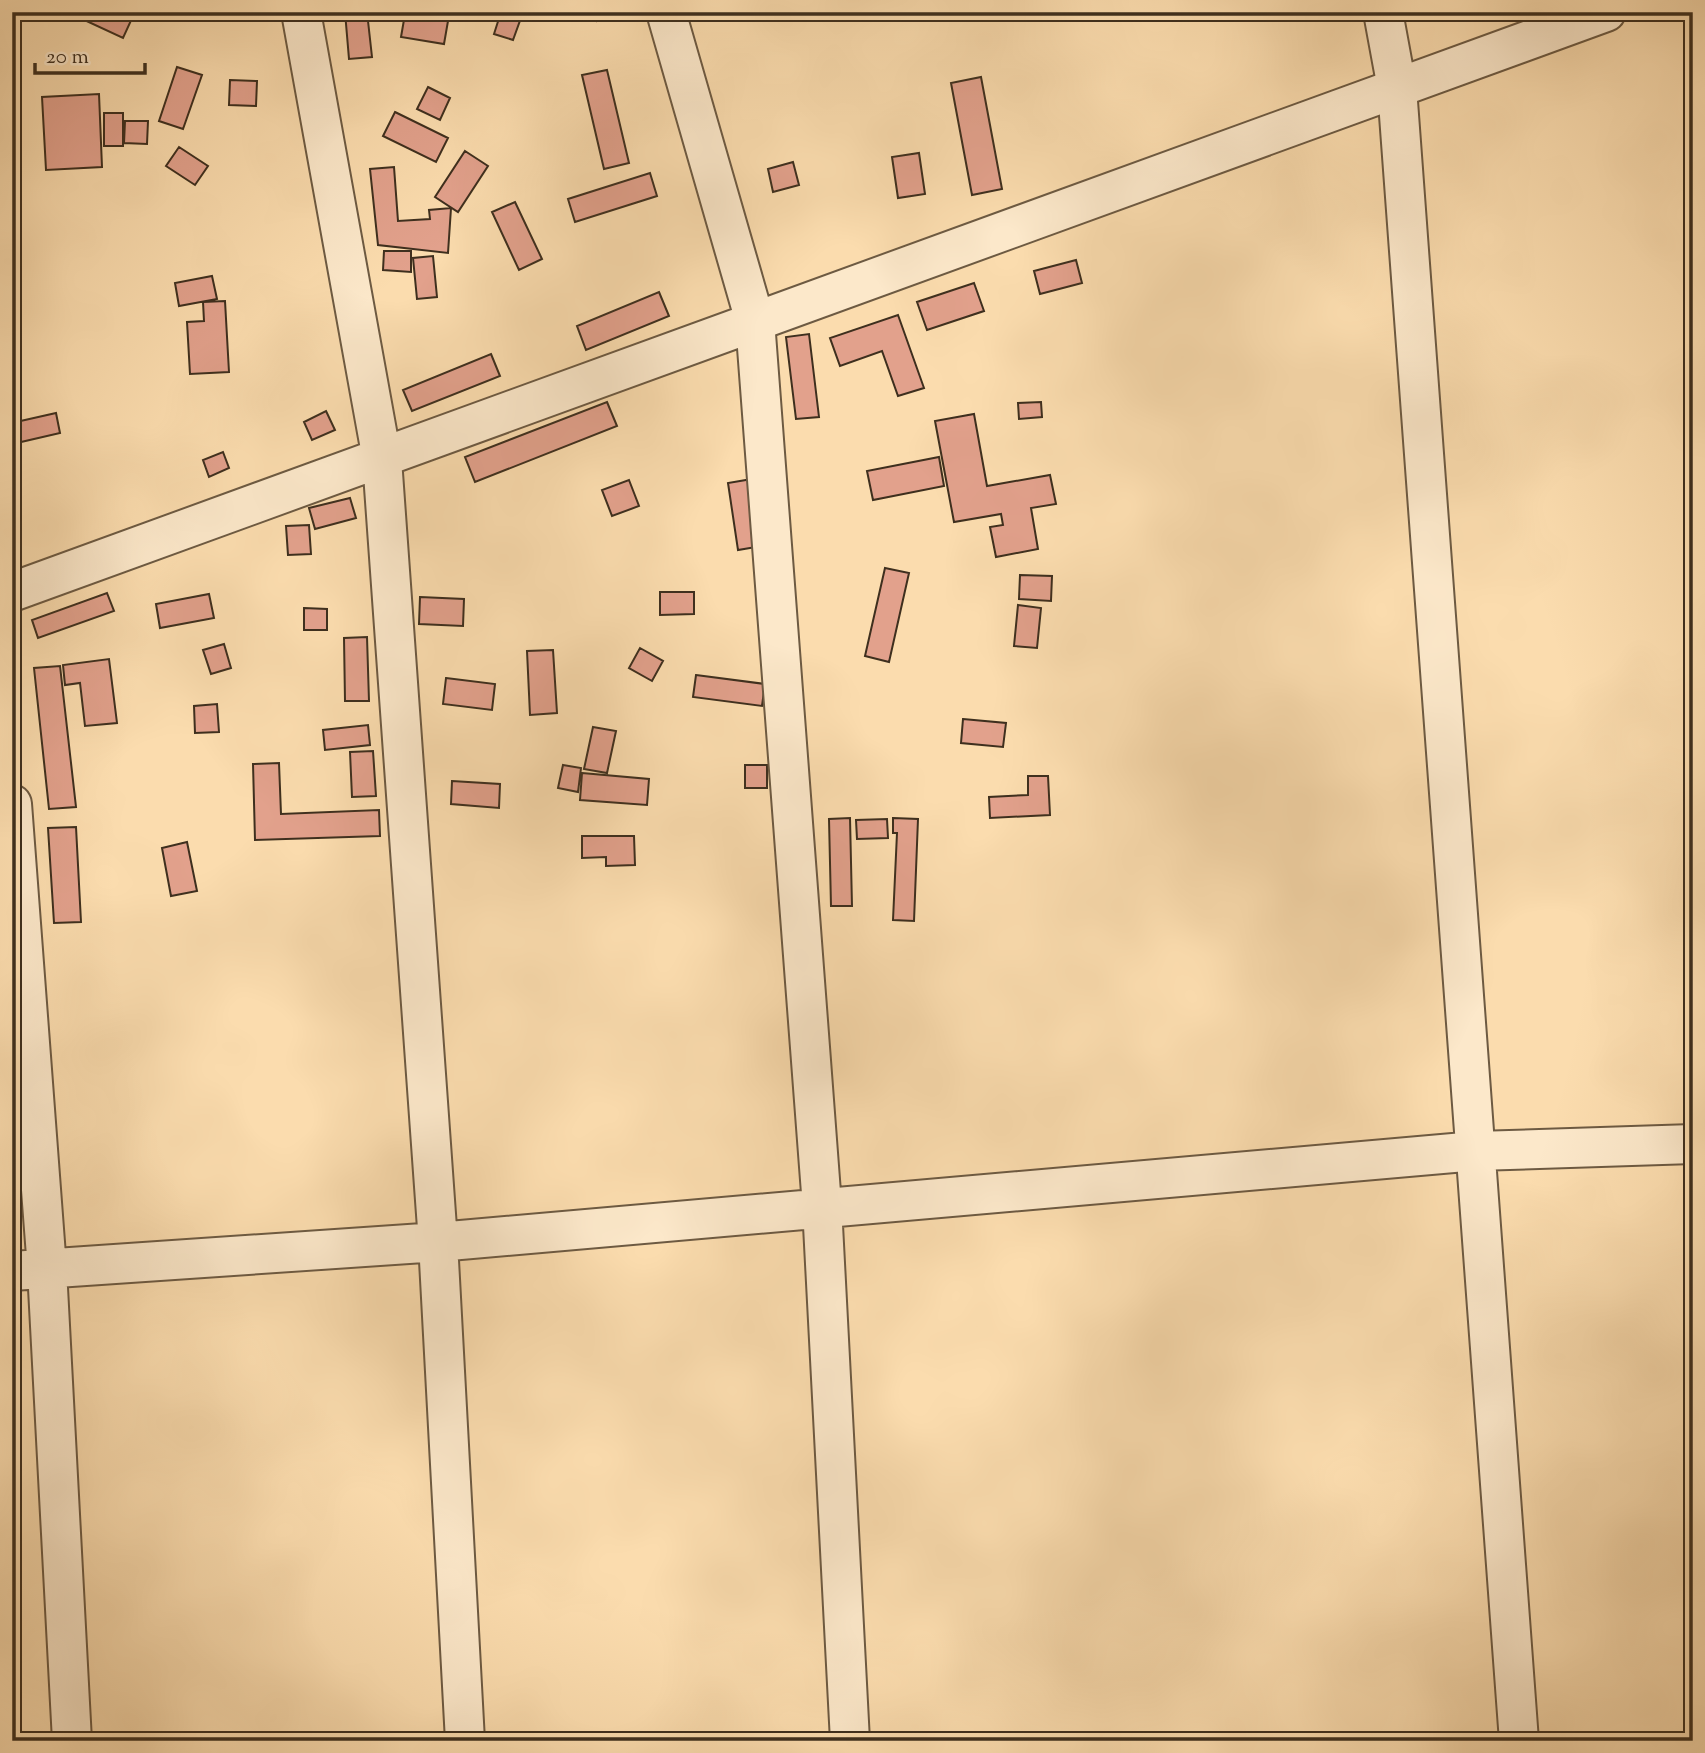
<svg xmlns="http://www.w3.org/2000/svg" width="1705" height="1753" font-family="'Sorts Mill Goudy',serif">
<rect width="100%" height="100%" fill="#fbdcae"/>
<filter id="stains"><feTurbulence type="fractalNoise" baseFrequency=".00286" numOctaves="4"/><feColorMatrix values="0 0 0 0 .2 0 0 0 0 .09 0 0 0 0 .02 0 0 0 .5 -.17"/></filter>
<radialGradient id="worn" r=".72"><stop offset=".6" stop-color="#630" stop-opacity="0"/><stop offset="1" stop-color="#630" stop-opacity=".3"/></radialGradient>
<path fill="#e2a18c" stroke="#3e2f1e" stroke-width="2" d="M83,12H130L134,14L123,38L80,18Z
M345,12H367L372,57L349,59Z
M501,12L522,15L513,40L494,34Z
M560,12H598L596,21Z
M405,14L448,21L444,44L401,37Z
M177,67L202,75L183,129L159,121Z
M607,70L629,163L604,169L582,75Z
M981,77L1002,189L972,195L951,83Z
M230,80L257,81L256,106L229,105Z
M428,87L450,98L440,120L417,109Z
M99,94L102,167L46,170L42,97Z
M395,112L448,138L436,162L383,136Z
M104,113H123V146H104Z
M125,121H148L147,144L124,143Z
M179,147L208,166L195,185L166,166Z
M465,151L488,166L458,212L435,197Z
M919,153L925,194L898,198L892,157Z
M793,162L799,185L773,192L768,169Z
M394,167L398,221L430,219L429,210L451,208L448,253L378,245L370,169Z
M650,173L657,196L575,222L568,199Z
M515,202L542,259L519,270L492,212Z
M384,251H411V272L383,270Z
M433,256L437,297L417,299L413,258Z
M1076,260L1082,283L1040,294L1034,271Z
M212,276L217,299L179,306L175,283Z
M974,283L984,311L927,330L917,302Z
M659,292L669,316L586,350L577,326Z
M225,301L229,372L190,374L187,322L204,321L203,302Z
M898,315L924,388L898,396L882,351L840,366L830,338Z
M809,334L819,417L796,419L786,337Z
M491,354L500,376L412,411L403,390Z
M607,402L617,426L475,482L465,457Z
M1041,402L1042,417L1019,419L1018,403Z
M326,411L335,430L312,440L304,422Z
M56,413L60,433L21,442L16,422Z
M974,414L987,486L1050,475L1056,504L1031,508L1038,549L996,557L990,527L1003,525L1001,514L954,522L935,421Z
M223,452L229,468L209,477L203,460Z
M939,457L944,486L873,500L867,471Z
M752,479L762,546L738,550L728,483Z
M629,480L639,506L612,516L602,490Z
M350,498L356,518L315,529L309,508Z
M309,525L311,554L288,555L286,526Z
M885,568L909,573L889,662L865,656Z
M1020,575L1052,576L1051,601L1019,599Z
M660,592H694V614L660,615Z
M107,593L114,611L38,638L32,620Z
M209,594L214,618L160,628L156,604Z
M420,597L464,599L463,626L419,624Z
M1018,605L1041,608L1037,648L1014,646Z
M304,608L327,609V630H304Z
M367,637L369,701H345L344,638Z
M224,644L231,668L211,674L203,650Z
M640,648L663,661L652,681L629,668Z
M553,650L557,713L530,715L527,651Z
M109,659L117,723L85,726L80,683L65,685L63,665Z
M60,666L76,807L49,809L34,668Z
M696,675L765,684L762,706L693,697Z
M446,678L495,684L492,710L443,704Z
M217,704L219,732L195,733L194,706Z
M963,719L1006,723L1003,747L961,743Z
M368,725L370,745L325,750L323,730Z
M593,727L616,731L607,773L584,769Z
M373,751L376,796L352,797L350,752Z
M279,763L281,814L379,810L380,836L255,840L253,764Z
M563,765L581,768L578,792L558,788Z
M745,765H767V788H745Z
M582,773L649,779L647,805L580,800Z
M1028,776H1048L1050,815L990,818L989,797L1028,795Z
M452,781L500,784L499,808L451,804Z
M850,818L852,906H831L829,819Z
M893,818L918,819L914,921L893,920L897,833H893Z
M887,819L888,838L857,839L856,820Z
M76,827L81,922L54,923L48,828Z
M582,836H634L635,865L606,866V857L582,858Z
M187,842L197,891L171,896L162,848Z"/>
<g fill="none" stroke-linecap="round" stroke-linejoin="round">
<g stroke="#6d5a42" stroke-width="42">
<path id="minor" d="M301,12L382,459L438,1242L465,1741
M666,12L755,321L822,1206L850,1741
M1383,12L1397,88L1519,1741
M12,592L1606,12
M12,804L47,1269L72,1741
M12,1271L438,1242L1476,1151L1693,1144"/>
</g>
<use href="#minor" stroke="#fce8ca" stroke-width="38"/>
</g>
<rect width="1705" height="1753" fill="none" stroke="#fbdcae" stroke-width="42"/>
<rect x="14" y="14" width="1677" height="1725" fill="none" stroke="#3e2f1e" stroke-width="3.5"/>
<rect x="21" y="21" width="1663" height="1711" fill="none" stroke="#3e2f1e" stroke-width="2"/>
<path d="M35 63v10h110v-10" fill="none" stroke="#3e2f1e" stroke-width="3.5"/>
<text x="46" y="63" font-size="21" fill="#3e2f1e" stroke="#fce8ca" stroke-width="5" paint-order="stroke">20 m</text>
<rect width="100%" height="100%" filter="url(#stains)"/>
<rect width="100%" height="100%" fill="url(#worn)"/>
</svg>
